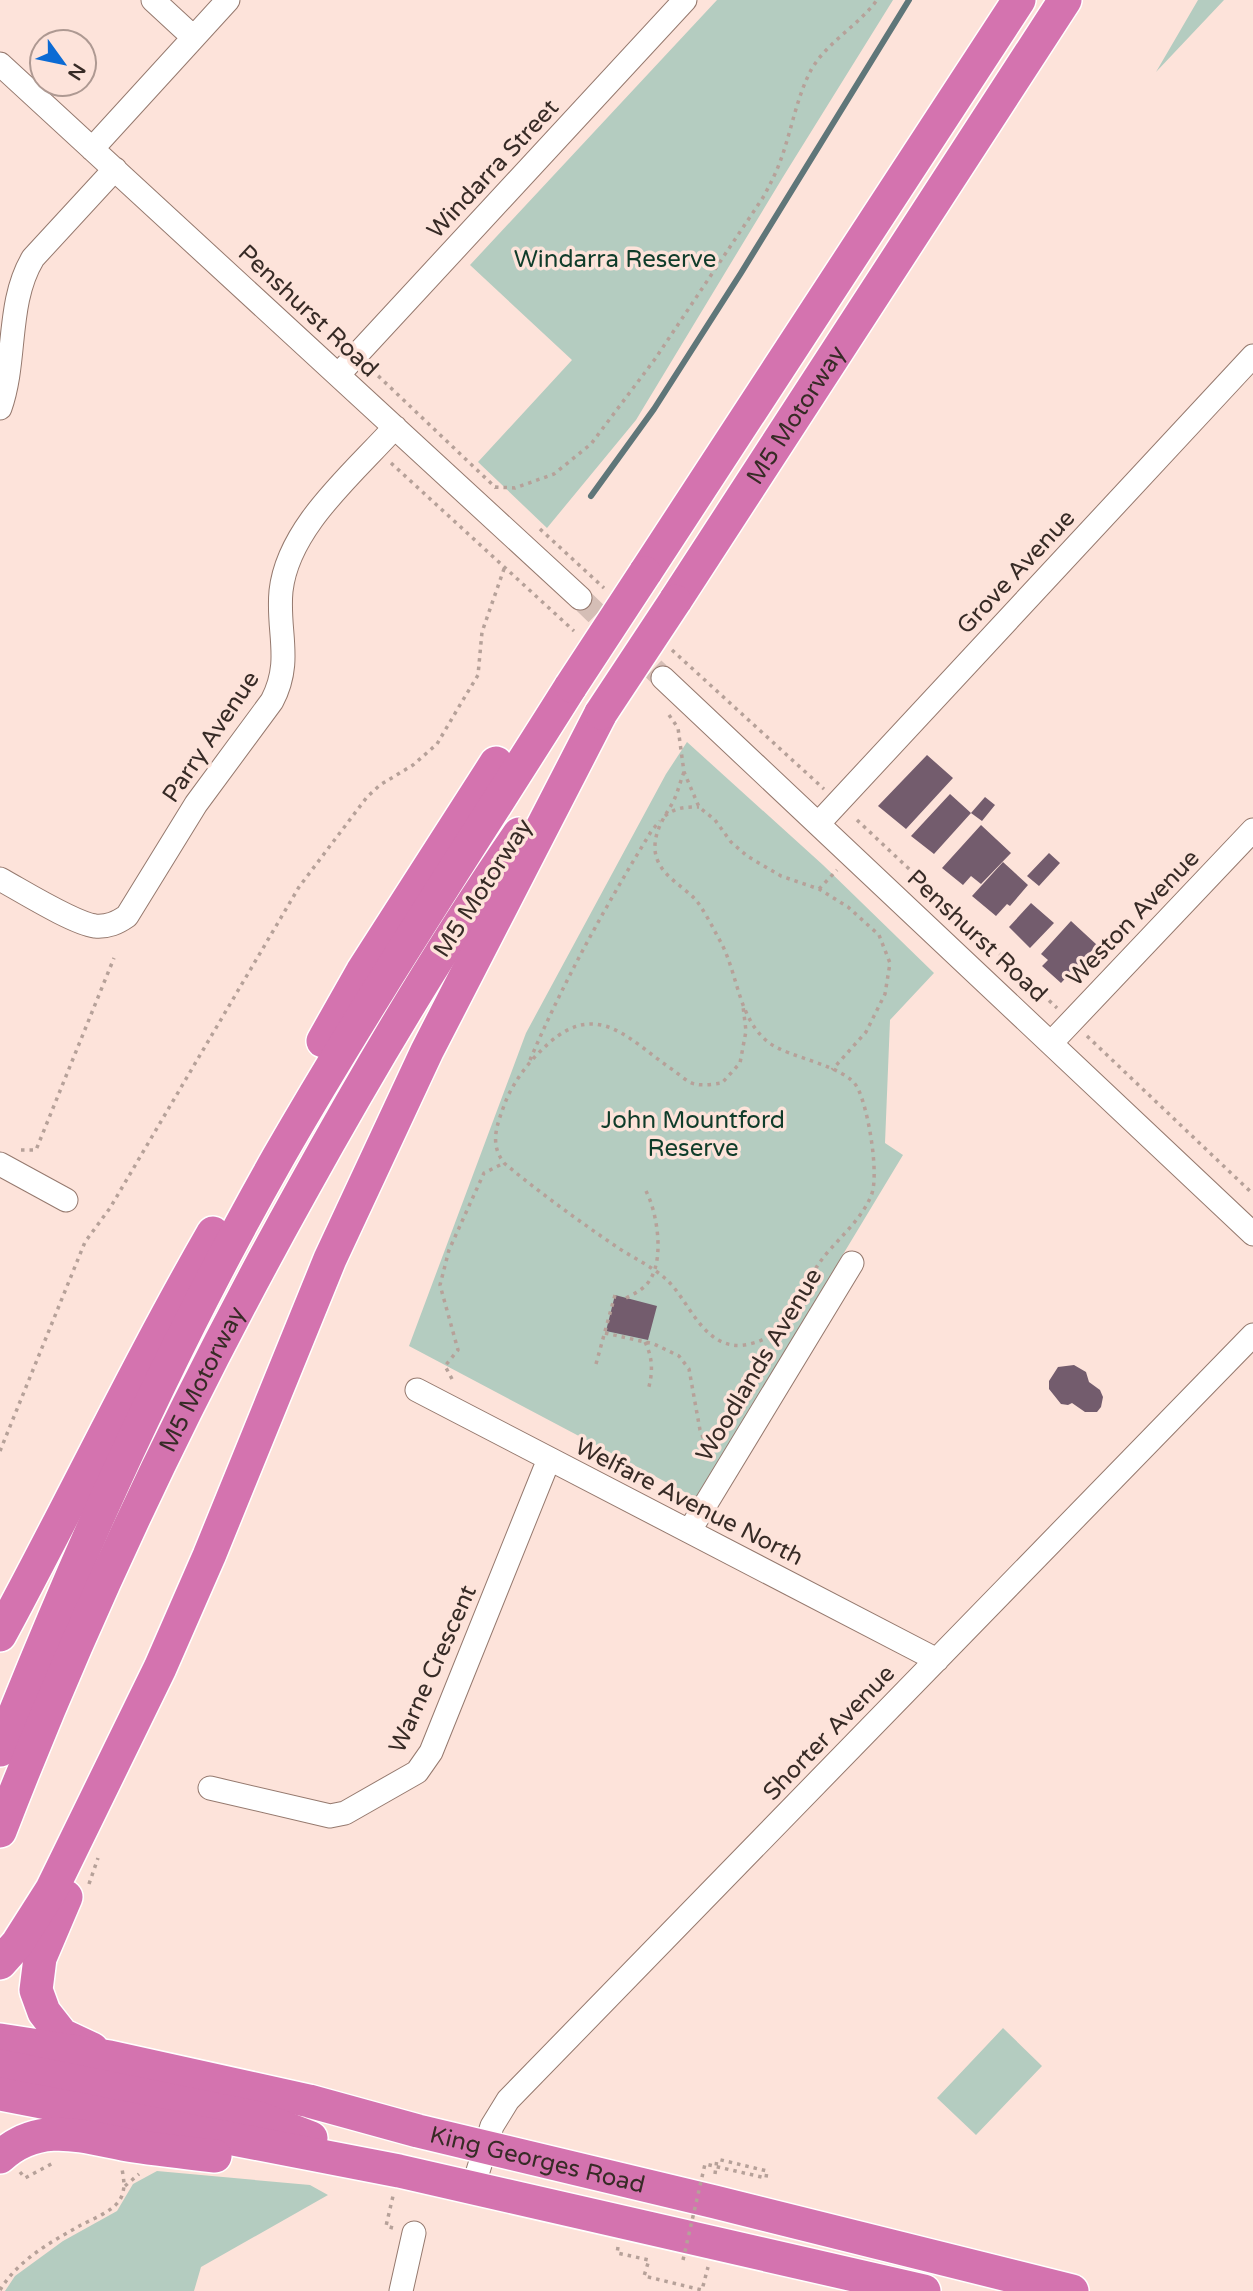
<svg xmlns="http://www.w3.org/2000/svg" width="1253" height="2291" font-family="'Varela Round',sans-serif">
<rect width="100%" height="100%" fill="#fde3da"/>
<path fill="#b4ccc0" d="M717,0H893L783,177L636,420L547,528L478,462L572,360L470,265Z
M1198,0H1224L1156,72Z
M687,742L823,865L934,973L890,1020L885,1143L903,1155L696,1498L409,1346L526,1033L666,774Z
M1003,2028L1042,2066L976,2135L937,2098Z
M157,2171L310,2185L328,2195L201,2267L194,2291H5L15,2276L63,2241L117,2211L133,2184Z"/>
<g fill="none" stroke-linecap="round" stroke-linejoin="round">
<path stroke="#5f7679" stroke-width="6" d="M591,496L654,409L741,273L909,0"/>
</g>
<path fill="#735c6d" d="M927,755L953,778L906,829L878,806Z
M950,794L971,813L934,854L911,836Z
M985,797L995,805L982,821L971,813Z
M981,825L1011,853L981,884L971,876L963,885L942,868Z
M1049,853L1060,863L1039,886L1027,876Z
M1003,862L1028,885L1010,906L1007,904L996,916L972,896Z
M1031,903L1054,923L1030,948L1009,927Z
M1071,921L1097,945L1061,983L1042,966L1048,960L1041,954Z
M615,1295L657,1306L648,1340L606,1331Z
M1074,1365L1086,1372L1089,1382L1100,1390L1103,1397L1101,1407L1097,1412H1085L1072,1403L1068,1405L1061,1404L1049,1389V1381L1058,1367Z"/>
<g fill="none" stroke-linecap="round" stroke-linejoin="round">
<path stroke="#d5beb6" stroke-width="23" stroke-dasharray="23 11" stroke-linecap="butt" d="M580,598L663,678"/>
<g stroke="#95796e" stroke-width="25">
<path id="minor" d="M153,0L193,37
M0,64L580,598
M92,149L228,0
M339,374L685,0
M0,408C17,360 6,303 33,258L115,169
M663,678L1253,1234
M818,824L1253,356
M0,879C22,891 73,923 95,926C108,927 117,923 127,916L196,804L272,701C293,661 277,632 281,591C288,527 353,474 395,427
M1052,1042L1253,830
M0,1164L66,1200
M417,1390L937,1660
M690,1530L852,1263
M210,1788L330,1816L345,1813L417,1772L431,1752L549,1459
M473,2187L492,2126L508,2100L1253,1335
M401,2291L414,2233"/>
</g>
<g stroke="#fff" stroke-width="36">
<g id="highway">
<path d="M645,573L1019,0"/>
<path id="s1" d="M675,601L1065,0"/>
<path d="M323,1041L362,972L496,763"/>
<path d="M0,1635C72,1502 137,1365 213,1233"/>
<path d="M0,1750C81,1546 171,1346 279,1156C371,996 473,842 571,686"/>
<path id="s2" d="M0,1831C86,1609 185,1400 301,1192C369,1069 440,949 519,834"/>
<path d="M66,1897L40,1958L36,1990L44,2012L62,2035L92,2049"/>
<path d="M0,1963L17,1944L52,1889L160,1668L209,1556L330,1259L427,1051L601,713"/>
<path id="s3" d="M0,2040L110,2057L309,2101L418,2131L715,2202L1072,2291"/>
<path d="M0,2066L259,2118L311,2138"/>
<path d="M0,2094L399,2171L924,2291"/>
<path d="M0,2157C41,2119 86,2138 134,2146C161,2150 188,2153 215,2156"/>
</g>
</g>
<path stroke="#b6a199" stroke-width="3.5" stroke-dasharray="3.5 5" stroke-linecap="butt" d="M372,370L496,488
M391,463L574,631
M495,487L515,488L554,474L591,444L655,359L764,196C769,186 774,177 778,167C791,135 795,101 811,70C827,42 858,26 877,0
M540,529L604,588
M672,650L824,789
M669,715L678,728L684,772L699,807L715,820L731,842L747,856L781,876L819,889L848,907L879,935L890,963L885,994L866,1032L832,1070
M684,772C680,782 678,792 673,802C664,818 654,831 655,850C657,873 680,884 694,898C702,906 713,928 719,939C738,971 737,1017 768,1042C788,1058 845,1065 857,1087C868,1106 880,1176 871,1196C860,1222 836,1240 820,1262C803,1286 792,1319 769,1336C761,1342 743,1347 733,1345C701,1341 688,1300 667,1280C652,1266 631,1257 614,1245C576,1219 539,1192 504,1163C489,1143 497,1125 505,1103C514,1080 531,1059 549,1043C599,999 630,1041 673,1070C679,1074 688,1083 695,1084C703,1086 714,1084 722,1083L740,1063L746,1031L743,1006
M665,816C676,807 686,807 699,807
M857,820L1057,1008
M819,889L837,870
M1087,1036L1253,1194
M530,1060C564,980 607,904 652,830L660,821
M21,1150H36L114,958
M626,1298C636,1293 646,1288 651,1278C664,1256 657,1212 646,1191
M605,1333L654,1344L679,1356L689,1369L700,1430L711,1457
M645,1342C653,1358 653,1373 648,1390
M596,1364L615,1295
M452,1379L445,1366L458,1350L440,1285L449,1250L484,1173L504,1163
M0,1451L85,1242L110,1208L299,887L367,797L380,785L413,765L437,744L457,710L478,675L482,632L505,566
M89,1884L98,1858
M20,2172L25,2178L55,2162
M715,2174L717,2159
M125,2186L139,2174
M393,2228L386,2226L393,2196
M618,2247L617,2253L649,2260L644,2276L702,2290L708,2267
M0,2290C19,2259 51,2242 81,2225C93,2219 111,2212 119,2201C126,2191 124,2180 122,2169"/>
<use href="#minor" stroke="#fff" stroke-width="23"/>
<use href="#highway" stroke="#d473af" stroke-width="33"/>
<g stroke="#fff" stroke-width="36" stroke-linecap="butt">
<path id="highway-bridge" d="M571,686L645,573
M601,713L675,601"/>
</g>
<path stroke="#b6a199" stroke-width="3.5" stroke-dasharray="3.5 5" stroke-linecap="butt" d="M683,2260L705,2164L766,2178L767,2171L717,2159"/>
<use href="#highway-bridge" stroke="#d473af" stroke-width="33"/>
</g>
<g text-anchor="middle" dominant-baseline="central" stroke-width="7" stroke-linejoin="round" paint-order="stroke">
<g font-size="24" fill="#372b26" stroke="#fde3da">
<text transform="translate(493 169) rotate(-47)">Windarra Street</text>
<text transform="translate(308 311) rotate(43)">Penshurst Road</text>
<text stroke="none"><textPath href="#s1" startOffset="222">M5 Motorway</textPath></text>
<text transform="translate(1016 572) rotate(-47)">Grove Avenue</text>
<text transform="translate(211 737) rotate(-56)">Parry Avenue</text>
<text transform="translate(483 888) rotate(-57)">M5 Motorway</text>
<text transform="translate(1133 918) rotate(-46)">Weston Avenue</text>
<text transform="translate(977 936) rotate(43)">Penshurst Road</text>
<text transform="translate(759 1365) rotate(-59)">Woodlands Avenue</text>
<text stroke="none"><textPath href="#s2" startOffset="495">M5 Motorway</textPath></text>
<text transform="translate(689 1502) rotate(27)">Welfare Avenue North</text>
<text transform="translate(433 1669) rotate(-66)">Warne Crescent</text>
<text transform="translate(829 1733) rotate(-46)">Shorter Avenue</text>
<text stroke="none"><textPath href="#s3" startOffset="551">King Georges Road</textPath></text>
</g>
<g font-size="24" fill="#0f3c2a" stroke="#fde3da">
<text x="615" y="259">Windarra Reserve</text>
<text x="693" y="1120">John Mountford<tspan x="693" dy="28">Reserve</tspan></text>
</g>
</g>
<g transform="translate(63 63) rotate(123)"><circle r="33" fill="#fde3da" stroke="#ae9992" stroke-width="2"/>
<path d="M0-5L12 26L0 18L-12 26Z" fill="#0c6bd4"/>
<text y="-10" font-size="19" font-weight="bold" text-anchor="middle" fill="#372b26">N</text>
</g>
</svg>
